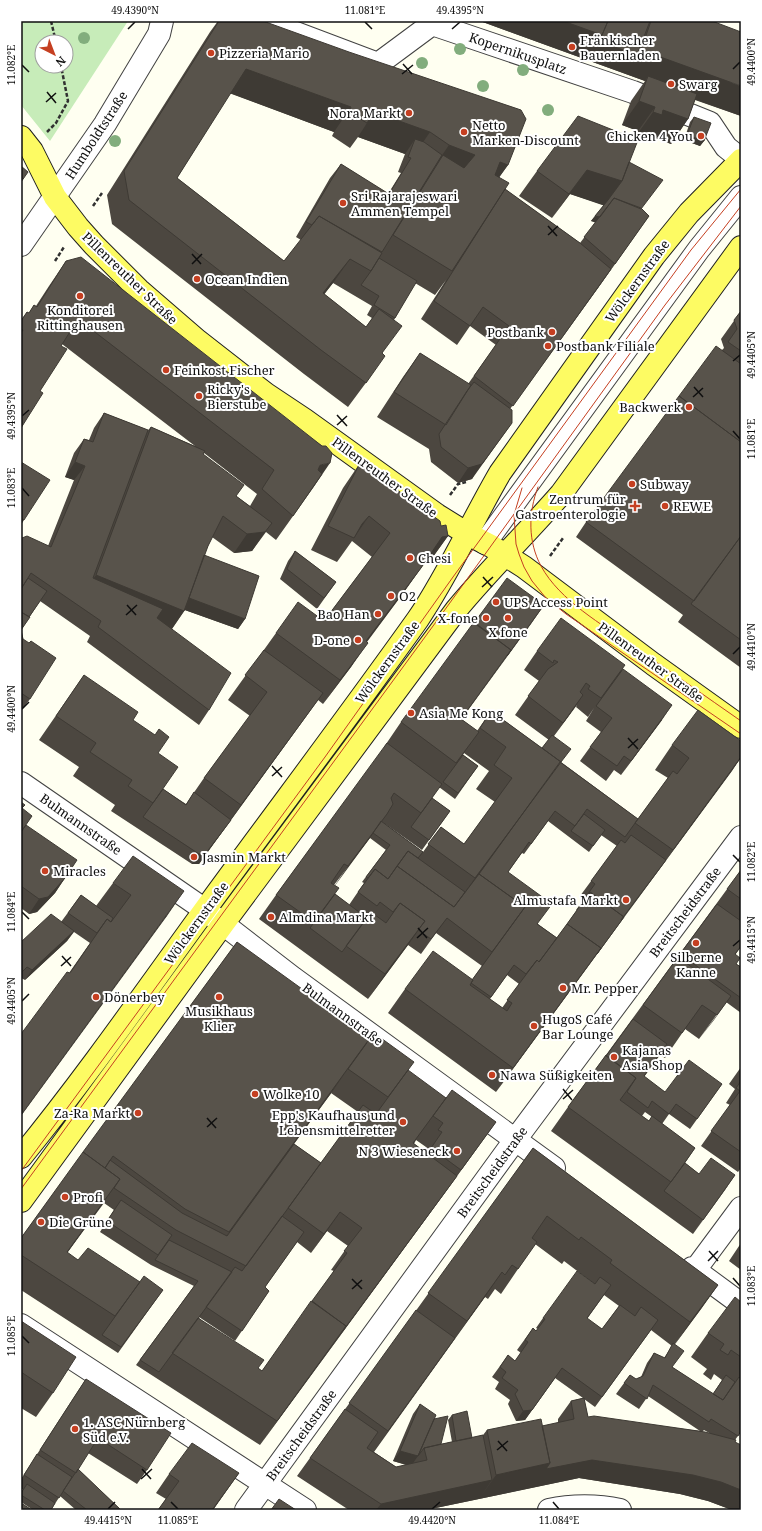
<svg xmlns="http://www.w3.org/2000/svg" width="762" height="1531" font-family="'Noto Serif',serif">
<rect width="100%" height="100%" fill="#fffff1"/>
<path fill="#c7ecb9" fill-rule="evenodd" d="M21,21H128L50,141L21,105ZM42,42H66V66H42Z"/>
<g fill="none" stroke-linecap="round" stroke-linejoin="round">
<g stroke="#424242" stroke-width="24">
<path id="minor" d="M269,21L272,24L378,64L432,24L633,92L710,123L726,147L741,159
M21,245L105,124L159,34L162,21
M485,543L699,249L741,197
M21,783L205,910L293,978L554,1168
M692,1268L741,1304
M695,1270L741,1208
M21,1325L305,1510
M246,1510L515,1140L741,837
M549,1510C571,1505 598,1505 620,1510"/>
</g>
<g stroke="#202020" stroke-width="24">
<path id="major" d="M21,137L32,151L55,197L78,227L94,245L139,290L198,341L266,394L305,420L437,515L466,533L491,546L524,567L653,664L741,727
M21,1157C87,1076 146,991 207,907C277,811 349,716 418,619C449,573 472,521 500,473L654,256L689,213L741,160
M21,1201L223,924L456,610C489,570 527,533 561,494L741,247"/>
</g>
<path stroke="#313131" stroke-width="2.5" stroke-dasharray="4 2" stroke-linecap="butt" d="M51,21L56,42
M47,132L56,123L68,101L61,66
M93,206L102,193
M55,261L64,247
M450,495L458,484L466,482
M550,556L563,538"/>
<use href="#minor" stroke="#fff" stroke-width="22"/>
<use href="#major" stroke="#fdfb63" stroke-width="22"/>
<path stroke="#c53f21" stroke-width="1" d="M538,487C528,513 528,542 541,566C560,601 602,624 634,647C670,671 705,696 741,721
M522,488L514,515L516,544L519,554L524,567L532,581L546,598L566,614L741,734
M21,1171L325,757L453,577L691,250L741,189
M21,1189L444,611L665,305L741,206"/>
</g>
<g fill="#82ad7d">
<circle cx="84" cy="38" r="6"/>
<circle cx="460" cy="49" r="6"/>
<circle cx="422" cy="63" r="6"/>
<circle cx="523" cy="70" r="6"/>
<circle cx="483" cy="86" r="6"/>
<circle cx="548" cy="110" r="6"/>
<circle cx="115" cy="141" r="6"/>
</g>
<path fill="#4c4740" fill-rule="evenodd" d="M218,21H263L508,165L499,177L505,189L580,243L596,222L591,221L595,216L604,205L570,194L552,218L519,196L537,171L629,162L641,209L649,216L598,288L510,409L472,479L458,483L431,462L429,449L377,417L403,377L420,353L468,384L496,345L470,326L457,345L421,319L446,280L435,295L415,283L394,320L382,354L368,380L348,407L304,374L112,224L107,195L210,32ZM230,93L334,132L332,136L350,148L358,137L405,154L398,172L401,173L388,194L341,164L330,178L296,237L301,240L284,261L177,178ZM333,283L372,306L367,315L372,318L366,327L324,294Z
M480,21H712L741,116L695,100L688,119L671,144L648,135L645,139L636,136L638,131L622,125L631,101L645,81Z
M694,117L704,141L700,146L684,140L690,122Z
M66,261L313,488L276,540L266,532L252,551L234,553L212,537L204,555L245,619L238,629L185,610L172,629L209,710L199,725L87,642L90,636L40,601L21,630L30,699L21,711V539L48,546L74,480L65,477L74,453L84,439L89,440L94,428L104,413L148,430L151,427L195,446L62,344L40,391L21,428V320L27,312L29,313L34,305L36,306L49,286ZM204,453L257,494L250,506L236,496L203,454Z
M741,311V668L678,622L683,615L576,537L586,522L722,350L724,348L721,339Z
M21,462L24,520L21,525Z
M360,463L441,526L448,536L430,561H426L404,592L367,642L351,667L323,704L318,700L199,864H192L111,811L115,805L73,776L79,767L39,740L84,675L133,720L158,753L163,789L186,804L204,778L250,716L228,700L276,633L324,621L372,557L352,541L337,562L311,550L343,488Z
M295,551L336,582L317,609L280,579L288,561Z
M544,605L461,719L477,731L491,711L542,748L549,740L515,715L539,681L524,670L537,651L622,670L662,720L621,775L614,770L606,781L580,761L601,732L586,721L594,708L588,717L576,707L577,705L554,736L561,762L638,819L668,778L655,770L672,745L741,741V758L496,1092L388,1013L405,989L472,980L482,966L436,933L421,954L408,945L368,999L259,919L276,895L385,747H384L401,722ZM464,753L489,771L476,789L495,802L464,844L441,827L423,852L381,821L422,850L450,811L432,798L439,787L455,799L478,766L463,755ZM548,821L589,852L601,835L617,846L580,896L584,899L576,910H577L557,938L538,924L508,872L522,853L524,854ZM370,838L386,850L362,882L364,883L349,905L335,894L334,885ZM507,975L519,984L502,1008L490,999Z
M21,802L26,825L65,878L55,893L37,912L29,914L21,908Z
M741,870V947L735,955L736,964L741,967V1013L726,1002L699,1039L685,1029L665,1058L660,1055L644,1077L665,1092L722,1084L690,1129L669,1114L662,1124L695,1148L685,1163L699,1174L735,1175L693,1234L551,1131L568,1107ZM645,1112L652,1117L649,1121L642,1116Z
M113,883L167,916L69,973L90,943L74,932L67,941L25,980L21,978V942L61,922L81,895L96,906Z
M237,942L406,1073L446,1098L496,1122L444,1194L260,1445L136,1365L194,1286L151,1265L100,1232L114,1210L104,1203L67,1253L78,1260L163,1290L118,1353L21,1290V1238ZM332,1092L331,1093L358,1112L321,1163L294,1144ZM416,1140L426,1147L424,1151L414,1144ZM327,1231L348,1246L331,1270L334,1271L262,1371L258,1368L199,1318V1317L235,1341L269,1291L265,1287L297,1242L311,1253Z
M741,1067V1168L738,1172L701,1146L730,1105L726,1103L735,1089L729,1084Z
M533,1148L718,1285L701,1309L675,1344L672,1367L713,1394L722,1380L714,1374L711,1380L703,1374L707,1369L691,1357L708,1333L741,1302V1434L740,1433L735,1440L741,1510H732L708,1501L680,1494L579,1478L426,1510H349L297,1476ZM535,1244L562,1264L564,1261L593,1283L543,1318L536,1328L538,1329L536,1331L533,1328L517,1350L521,1353L515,1361L508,1355L492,1377L499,1382L495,1389L510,1400L508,1404L516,1421L525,1420L555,1378L583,1398L571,1401L558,1419V1423L542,1426L487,1430L483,1435L472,1438L452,1415L448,1420L452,1442L441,1444L434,1419L420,1404L413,1414L393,1461L406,1465L396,1467L374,1452L485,1297L488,1299L495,1289L501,1294ZM604,1295L619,1306L602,1329L587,1319ZM651,1330L672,1346L664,1358L654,1353L647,1363L641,1377L636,1379L630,1375L616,1394L639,1409L648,1396L700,1431L588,1417L584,1399L595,1407ZM704,1430L711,1434L702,1432Z
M741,1243V1270L729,1261Z
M21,1321L53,1393L36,1417L21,1408Z
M86,1379L147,1470L137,1484L88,1453L78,1469L121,1510H76L60,1496L51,1510H33L21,1502V1493L23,1490L21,1488V1479L76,1394Z
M239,1473L213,1510H158L166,1499L156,1493L169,1474Z"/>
<path fill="#3e3a34" d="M480,21H563L602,35L637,55L641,50L741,86V116L646,82L648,76L645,81Z
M246,69L351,107L334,132L229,93Z
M639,101L655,107L638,131L622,125Z
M663,110L688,119L671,144L648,135L645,139L636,136L653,112Z
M374,112L430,132L413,157L415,139L405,154L358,137Z
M687,135L704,141L700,146L684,140Z
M449,145L475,155L458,179L443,155L432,170Z
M500,162L508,165L491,189L483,186Z
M587,170L622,181L605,206L570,194L552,218L569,194Z
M595,216L627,227L624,233L591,221Z
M649,216L598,288L500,424L513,406Z
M350,259L333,283L306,318L323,293Z
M512,423L472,479L458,483L468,468Z
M75,462L85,466L74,480L65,477Z
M330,463L313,488L303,489L320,465Z
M369,516L354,538L362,524Z
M265,532L252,551L234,553L247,534Z
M448,536L430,561H425L442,537Z
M421,568L404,592L349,665L366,641Z
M96,575L184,611L171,630L83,593Z
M186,597L245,619L238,629L179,608Z
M544,605L531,624L444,743L461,719Z
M368,643L351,667L323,704L340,680Z
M323,693L199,864H192L199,854L206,853Z
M583,695L570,714L550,741L563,723Z
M672,705L662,720L621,775L631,761Z
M741,757L732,771L611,935L673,850Z
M561,762L436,933L421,954L475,878Z
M393,804L370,838L331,891L348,866Z
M65,878L55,893L37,912L29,914L39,899Z
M184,891L167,916L21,1116V1115Z
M624,917L611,935L496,1092L513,1068Z
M425,921L408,945L368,999L385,974Z
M74,931L67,941L25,980L32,970Z
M731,996L714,1020L699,1039L717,1015Z
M345,1073L332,1092L216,1250Z
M496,1122L444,1194L260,1445L277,1421Z
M735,1175L725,1190L693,1234L703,1220Z
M120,1179L103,1203L50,1277L67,1252Z
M340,1212L327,1231L311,1253L324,1234Z
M502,1272L485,1297L450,1345L467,1321Z
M718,1285L701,1309L673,1347L690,1322Z
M455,1338L438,1362L371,1455L388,1431Z
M562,1368L525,1420L516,1421L523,1411Z
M400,1451L418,1456L411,1466L393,1461Z
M592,1460L693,1475L721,1482L741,1490V1510H732L708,1501L680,1494L579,1478L479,1499L496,1475L550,1463Z
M239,1473L213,1510H212Z
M492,1480L479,1499L426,1510H376L381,1504Z"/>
<path fill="#58534b" stroke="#3e3a34" d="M219,21H263L349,52L521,110L526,119L508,165L500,162L495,175L509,183L452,271L393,235L443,155L464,168L475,155L449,145L430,132L374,112L367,123L349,112L351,107L246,69L177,178L284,261L319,216L382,253L371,271L350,259L323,293L366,327L379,309L402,326L382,353L385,356L366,383L321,350L129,200L124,171Z
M563,21H608L602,35Z
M608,21H650L637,55L598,41L602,35Z
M651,21H712L741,32V86L641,50Z
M648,76L697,94L688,119L663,110L662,115L653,112L655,107L639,101Z
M578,116L638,140L622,181L587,170L569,194L537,171Z
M694,117L711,123L704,141L687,135Z
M415,139L424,142L442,155L382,252L319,216L312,225L306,222L341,164L389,194L411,158L408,157Z
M629,162L663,180L641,209L614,198L600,217L595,216L608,200L622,181Z
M21,166L28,172L21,182Z
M505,189L580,243L611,269L513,406L474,376L509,326L483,307L470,326L434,301Z
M614,198L641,208L649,216L615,264L584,237Z
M81,257L322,446H326L332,453L330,463L320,465L318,470L322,474L293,516L262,489L274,470L78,319L61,346L67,349L40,391L43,393L21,428V333L23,330L21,329V321L27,312L29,313L34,305L37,307L66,261Z
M379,258L417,281L395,318L374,305L379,296L361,285L371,271Z
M741,311V351L728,342L737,329L734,320Z
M716,346L741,364V442L679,396Z
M420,353L471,385L446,425L394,392Z
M474,382L512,410V423L482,464L468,468L441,447L439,434L467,391Z
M679,396L741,442V536L694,601L586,522Z
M104,413L148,430L93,578L163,609L157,618L231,673L209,710L98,627L101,621L31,573L21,589V539L22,538L27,536L51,547L85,466L75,462L84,439L93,442Z
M151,427L205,451L203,454L244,485L236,496L272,523L265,532L247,534L223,516L208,546L184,611L96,575Z
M21,462L50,480L24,520L21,518Z
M360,463L440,521L441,526L446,525L448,536L442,537L421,568L366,641L368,643L340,680L276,633L298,602L324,621L390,533L369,516L362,524L354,538L328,526Z
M741,536V640L691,604Z
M295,551L336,582L324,598L287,569Z
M204,555L259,576L245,619L189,598Z
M28,578L47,591L29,617L21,612V589Z
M507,578L544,605L507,656L511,650L474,623Z
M21,612L30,617L21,630L23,639L29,643L31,641L56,658L30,699L21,693Z
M561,618L625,665L601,698L588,689L590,686L586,683L580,692L583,695L563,723L528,696L548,669L558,662L554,660L553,663L537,651Z
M474,622L511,650L461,719L479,732L456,763L401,722Z
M264,650L323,693L241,805L204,778L267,692L245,675Z
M623,669L672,705L631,761L624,756L617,766L590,747L612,718L596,706Z
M84,675L138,712L133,720L155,735L159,729L169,737L158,753L178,767L153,803L128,786L132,780L90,752L96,743L56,716Z
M698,710L741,741V757L673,850L635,823L673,771L677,774L689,758L672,745Z
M491,711L561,762L475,878L428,844L441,827L464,844L512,778L494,765L506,747L480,728Z
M552,735L571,749L561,762L542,748Z
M387,743L442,784L421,813L394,793L391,798L393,804L387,814L348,866L344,864L331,883L339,888L314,922L276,895Z
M463,755L478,766L458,793L443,782Z
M560,762L638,819L625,837L587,809L575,826L555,811L531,844L529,842L508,872L552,904L537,924L557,938L539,962L537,960L526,974L514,965L491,997L471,983L473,980H472L525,907L479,874Z
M163,789L186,805L194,792L231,820L206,853L199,854L143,817Z
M432,798L450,811L429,840L411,827Z
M21,802L25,805L22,808L32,816L21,832Z
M584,814L605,830L593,846L571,831Z
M381,821L423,852L418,858L408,851L388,879L375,869L368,878L366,877L390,845L373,833Z
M26,825L77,860L65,878L48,897L39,899L21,886V832Z
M631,835L666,860L621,920L624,917L590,892L588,896L587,895L595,884L591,881L621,840L625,843Z
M408,851L465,892L454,907L397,866Z
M133,856L184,891L21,1115V1034L67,972L70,973L107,919L111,922L131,895L113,883Z
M397,866L454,907L479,874L525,907L492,952L447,918L431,939L418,930L425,921L400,903L393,912L380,902L377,906L358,892L375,869L388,879Z
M741,870V899L727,889Z
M590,892L624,917L597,954L601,948L567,924Z
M335,894L367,918L342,952L310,928Z
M81,895L113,918L111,922L107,919L97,933L68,913Z
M400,903L425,921L385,974L346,946L371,912L386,923Z
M717,904L741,921V946L735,954L740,958L736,964L741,967V998L680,954Z
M51,914L74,931L32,970L27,967L21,973V942Z
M567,924L601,948L513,1068L405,989L433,951L473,980L470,985L507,1011L512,1003L507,1000L537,960L539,962Z
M237,942L370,1038L229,1232L185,1209L113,1156L105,1168L83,1152Z
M678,957L731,996L717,1015L702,1005L682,1033L643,1005Z
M633,1019L667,1044L644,1076L665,1092L689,1060L722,1084L697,1119L676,1104L669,1114L652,1101L648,1108L627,1092L636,1078L606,1056Z
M374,1033L414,1062L388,1097L348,1069Z
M606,1055L636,1078L620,1100L649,1121L652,1116L695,1148L671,1182L568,1107Z
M408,1070L446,1098L413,1143L457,1176L342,1332L346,1326L312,1301L347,1253L344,1251L362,1228L340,1212L324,1234L288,1208L363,1105L376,1114Z
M741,1081V1152L711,1131L740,1091L736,1088Z
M452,1090L496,1122L461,1170L431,1148L442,1132L438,1130L443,1123L433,1116Z
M294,1144L321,1163L246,1266L176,1230L114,1188L120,1179L105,1168L110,1160L182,1213L227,1236Z
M533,1148L718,1285L690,1322L610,1263L612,1260L581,1237L579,1240L547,1216L532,1238L537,1242L518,1269L512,1265L505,1275L502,1272L467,1321L428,1293Z
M83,1152L120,1179L67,1252L78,1260L88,1248L140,1282L115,1316L21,1255V1238Z
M711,1158L735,1175L703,1220L664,1191L685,1163L699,1174Z
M121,1200L172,1235L158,1255L107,1221Z
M282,1216L304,1232L265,1287L269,1291L242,1331L206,1307L235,1267L242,1271Z
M169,1240L232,1272L159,1372L140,1360L198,1281L155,1260Z
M577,1271L595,1284L600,1277L611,1285L587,1318L602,1329L620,1305L635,1316L641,1307L658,1320L602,1397L562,1368L532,1410L523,1411L515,1394L518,1390L502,1378L506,1372L500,1367L508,1355L515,1361L528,1342L525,1340L533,1328L536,1331L545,1319L543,1318Z
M144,1276L163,1290L121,1347L102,1335Z
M735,1297L741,1302V1357L731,1350L728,1355L720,1350L724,1344L708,1333Z
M311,1301L346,1326L277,1421L172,1353L198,1318L264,1360L258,1368L262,1371Z
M416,1310L455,1338L388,1431L349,1403Z
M21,1321L76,1357L53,1393L21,1372Z
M673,1343L684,1351L672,1367L723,1400L739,1377L741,1379V1431L738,1436L711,1419L709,1422L653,1385L647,1399L624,1383L630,1375L636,1379L643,1376L654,1353L665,1358Z
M726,1375L735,1382L723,1400L713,1394Z
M86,1379L171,1433L147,1470L98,1438L76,1473L40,1450Z
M584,1398L588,1417L594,1416L705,1432L736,1440L735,1442L741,1445V1490L721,1482L693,1475L592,1460L546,1469L550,1463L542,1426L574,1419L571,1401Z
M420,1404L436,1415L418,1456L400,1451Z
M345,1409L378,1432L367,1448L396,1467L427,1460L424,1448L483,1435L492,1480L381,1504L310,1458Z
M467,1411L472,1438L456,1441L452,1415Z
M448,1416L441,1444L424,1448L418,1456L434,1419Z
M541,1419L550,1463L496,1475L487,1430Z
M192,1443L239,1473L212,1510H158L179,1481L169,1474Z
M37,1454L72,1477L59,1498L24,1475Z
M78,1469L121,1510H87L63,1491Z
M27,1484L55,1503L51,1510H45L21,1495V1493Z
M279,1499L296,1510H271Z
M21,1503L32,1510H21Z"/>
<path fill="none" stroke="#0f0f0f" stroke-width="1.5" d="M365,22L372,29M128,29L135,22M452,29L460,22M403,64L412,74M22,65L29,72M733,69L740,62M402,74L413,65M47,92L56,103M46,102L56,93M548,226L557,236M548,235L558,226M192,254L201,264M192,264L202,254M733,361L740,355M694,387L703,397M693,397L703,388M337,415L347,426M22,416L29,410M337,425L347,416M733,431L740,439M22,488L29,496M483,577L492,587M482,587L493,577M127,605L136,615M126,615L137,605M733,654L740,647M22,709L29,702M628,738L638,749M628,748L638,739M272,766L282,777M272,776L282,767M733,855L740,862M22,912L29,919M418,928L427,938M417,938L428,928M733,946L740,940M62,956L71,966M61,966L71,957M22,1001L29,994M563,1089L572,1100M563,1099L573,1090M207,1118L216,1128M207,1127L217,1118M709,1251L718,1261M708,1261L718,1251M733,1278L740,1286M352,1279L362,1289M352,1289L362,1280M22,1336L29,1343M498,1441L507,1451M497,1450L508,1441M142,1469L151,1479M141,1479L152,1469M171,1502L178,1509M553,1502L559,1509M108,1509L115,1502M432,1509L440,1502"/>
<g fill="#c53f21" stroke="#fff" stroke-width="1.5">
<circle cx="572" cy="47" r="4"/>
<circle cx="211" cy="53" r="4"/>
<circle cx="671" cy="84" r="4"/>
<circle cx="409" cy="113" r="4"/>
<circle cx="464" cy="132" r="4"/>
<circle cx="701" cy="136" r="4"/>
<circle cx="343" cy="203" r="4"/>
<circle cx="197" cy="279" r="4"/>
<circle cx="80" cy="296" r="4"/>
<circle cx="552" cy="332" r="4"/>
<circle cx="548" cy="346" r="4"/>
<circle cx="166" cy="370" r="4"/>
<circle cx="199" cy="396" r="4"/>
<circle cx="689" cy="407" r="4"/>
<circle cx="632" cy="484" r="4"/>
<path d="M633 500h4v4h4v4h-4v4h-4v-4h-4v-4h4z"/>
<circle cx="665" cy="506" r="4"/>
<circle cx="410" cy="558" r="4"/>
<circle cx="391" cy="596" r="4"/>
<circle cx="496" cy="602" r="4"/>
<circle cx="378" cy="614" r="4"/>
<circle cx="486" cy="618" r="4"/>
<circle cx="508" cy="618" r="4"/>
<circle cx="358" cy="640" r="4"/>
<circle cx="411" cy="713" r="4"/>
<circle cx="194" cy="857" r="4"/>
<circle cx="45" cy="871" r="4"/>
<circle cx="626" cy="900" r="4"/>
<circle cx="271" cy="917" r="4"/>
<circle cx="696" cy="943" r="4"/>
<circle cx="563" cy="988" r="4"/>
<circle cx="96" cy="997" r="4"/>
<circle cx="219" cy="997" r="4"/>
<circle cx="534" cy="1026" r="4"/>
<circle cx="614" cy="1057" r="4"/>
<circle cx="492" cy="1075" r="4"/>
<circle cx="255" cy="1094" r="4"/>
<circle cx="138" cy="1113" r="4"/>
<circle cx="403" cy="1122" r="4"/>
<circle cx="457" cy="1151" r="4"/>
<circle cx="65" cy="1197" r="4"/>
<circle cx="41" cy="1222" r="4"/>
<circle cx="75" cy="1429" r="4"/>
</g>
<g text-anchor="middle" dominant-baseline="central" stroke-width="4" stroke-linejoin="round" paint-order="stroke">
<g font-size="13" fill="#0f0f0f" stroke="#fff" text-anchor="start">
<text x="580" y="40">Fränkischer<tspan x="580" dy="15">Bauernladen</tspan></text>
<text x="219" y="53">Pizzeria Mario</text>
<text x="679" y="84">Swarg</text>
<text x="401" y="113" text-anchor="end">Nora Markt</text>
<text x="472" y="125">Netto<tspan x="472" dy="15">Marken-Discount</tspan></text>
<text x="693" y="136" text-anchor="end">Chicken 4 You</text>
<text x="351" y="196">Sri Rajarajeswari<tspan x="351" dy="15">Ammen Tempel</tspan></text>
<text x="205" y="279">Ocean Indien</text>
<text x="80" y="310" text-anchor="middle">Konditorei<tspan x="80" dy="15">Rittinghausen</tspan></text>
<text x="544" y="332" text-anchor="end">Postbank</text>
<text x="556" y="346">Postbank Filiale</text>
<text x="174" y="370">Feinkost Fischer</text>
<text x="207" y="389">Ricky's<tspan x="207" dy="15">Bierstube</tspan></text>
<text x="681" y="407" text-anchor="end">Backwerk</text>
<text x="640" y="484">Subway</text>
<text x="626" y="499" text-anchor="end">Zentrum für<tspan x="626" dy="15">Gastroenterologie</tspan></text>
<text x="673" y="506">REWE</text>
<text x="418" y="558">Chesi</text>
<text x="399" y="596">O2</text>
<text x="504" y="602">UPS Access Point</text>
<text x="370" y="614" text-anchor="end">Bao Han</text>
<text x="478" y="618" text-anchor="end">X-fone</text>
<text x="508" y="632" text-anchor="middle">X fone</text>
<text x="350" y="640" text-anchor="end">D-one</text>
<text x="419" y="713">Asia Me Kong</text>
<text x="202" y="857">Jasmin Markt</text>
<text x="53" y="871">Miracles</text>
<text x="618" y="900" text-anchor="end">Almustafa Markt</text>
<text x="279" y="917">Almdina Markt</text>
<text x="696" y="957" text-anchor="middle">Silberne<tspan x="696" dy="15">Kanne</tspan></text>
<text x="571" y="988">Mr. Pepper</text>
<text x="104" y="997">Dönerbey</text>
<text x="219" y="1011" text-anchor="middle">Musikhaus<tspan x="219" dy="15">Klier</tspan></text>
<text x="542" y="1019">HugoS Café<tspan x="542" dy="15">Bar Lounge</tspan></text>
<text x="622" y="1050">Kajanas<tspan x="622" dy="15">Asia Shop</tspan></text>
<text x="500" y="1075">Nawa Süßigkeiten</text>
<text x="263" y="1094">Wolke 10</text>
<text x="130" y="1113" text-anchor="end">Za-Ra Markt</text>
<text x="395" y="1115" text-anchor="end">Epp's Kaufhaus und<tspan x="395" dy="15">Lebensmittelretter</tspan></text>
<text x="449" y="1151" text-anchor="end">N 3 Wieseneck</text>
<text x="73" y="1197">Profi</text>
<text x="49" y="1222">Die Grüne</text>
<text x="83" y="1422">1. ASC Nürnberg<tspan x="83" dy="15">Süd e.V.</tspan></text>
</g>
<g font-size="13" fill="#0f0f0f" stroke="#fff">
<text transform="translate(518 53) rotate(19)">Kopernikusplatz</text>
<text transform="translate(96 135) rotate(-57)">Humboldtstraße</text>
<text transform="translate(130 278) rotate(44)">Pillenreuther Straße</text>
<text transform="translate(637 281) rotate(-54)">Wölckernstraße</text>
<text transform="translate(385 477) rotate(36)">Pillenreuther Straße</text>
<text transform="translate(387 662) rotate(-54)">Wölckernstraße</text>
<text transform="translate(651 662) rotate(36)">Pillenreuther Straße</text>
<text transform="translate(81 824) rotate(35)">Bulmannstraße</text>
<text transform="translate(685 912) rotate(-53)">Breitscheidstraße</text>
<text transform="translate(196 923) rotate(-54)">Wölckernstraße</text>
<text transform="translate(343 1014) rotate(36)">Bulmannstraße</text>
<text transform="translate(492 1172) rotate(-54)">Breitscheidstraße</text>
<text transform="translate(301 1435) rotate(-54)">Breitscheidstraße</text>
</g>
</g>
<rect width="762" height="1531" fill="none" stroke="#ffffff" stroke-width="44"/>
<g transform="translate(54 54) rotate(138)"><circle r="19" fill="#ffffff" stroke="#9f9f9f"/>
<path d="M0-3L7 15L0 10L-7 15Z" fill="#c53f21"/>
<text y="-6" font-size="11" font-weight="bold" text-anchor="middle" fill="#0f0f0f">N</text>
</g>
<rect x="22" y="22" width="718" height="1487" fill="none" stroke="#0f0f0f" stroke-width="1.5"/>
<g font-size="10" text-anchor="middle" fill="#0f0f0f">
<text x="135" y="14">49.4390°N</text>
<text x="365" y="14">11.081°E</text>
<text x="460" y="14">49.4395°N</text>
<text transform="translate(751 62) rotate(-90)" y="4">49.4400°N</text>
<text transform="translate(11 65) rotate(-90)" y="4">11.082°E</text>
<text transform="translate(751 355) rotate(-90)" y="4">49.4405°N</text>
<text transform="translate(11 416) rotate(-90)" y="4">49.4395°N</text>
<text transform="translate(751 439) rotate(-90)" y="4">11.081°E</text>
<text transform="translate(11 488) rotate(-90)" y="4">11.083°E</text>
<text transform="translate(751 647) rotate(-90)" y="4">49.4410°N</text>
<text transform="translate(11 709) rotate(-90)" y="4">49.4400°N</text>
<text transform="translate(751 862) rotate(-90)" y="4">11.082°E</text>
<text transform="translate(11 912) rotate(-90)" y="4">11.084°E</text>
<text transform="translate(751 940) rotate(-90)" y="4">49.4415°N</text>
<text transform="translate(11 1001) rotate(-90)" y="4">49.4405°N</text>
<text transform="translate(751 1286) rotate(-90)" y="4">11.083°E</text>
<text transform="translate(11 1336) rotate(-90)" y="4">11.085°E</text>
<text x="108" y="1524">49.4415°N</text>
<text x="178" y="1524">11.085°E</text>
<text x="432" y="1524">49.4420°N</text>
<text x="559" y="1524">11.084°E</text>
</g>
</svg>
